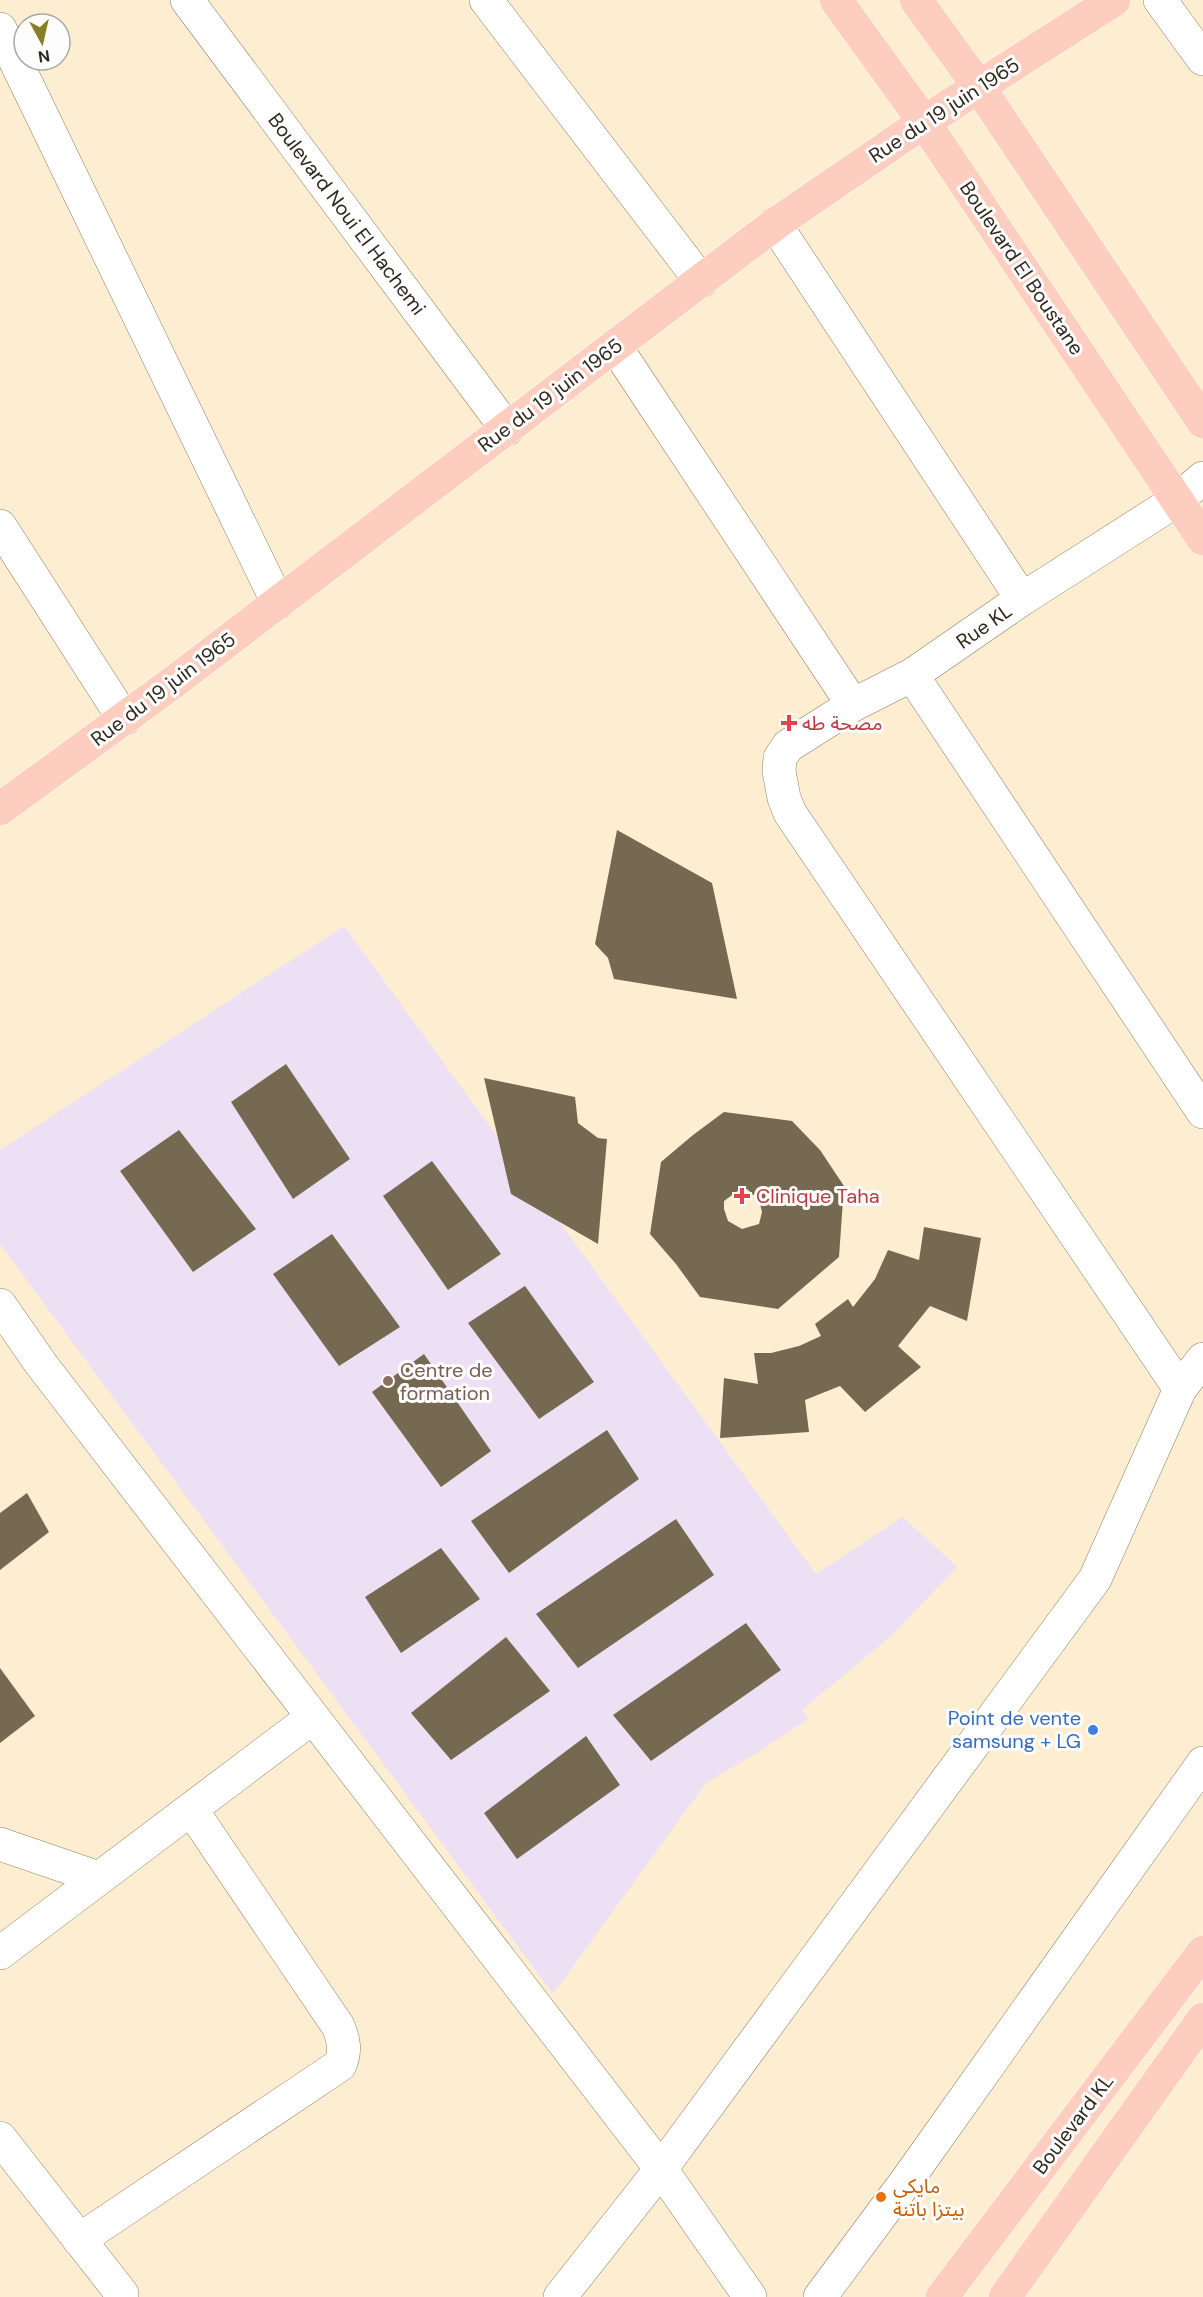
<svg xmlns="http://www.w3.org/2000/svg" width="1203" height="2297" font-family="'DM Sans','Noto Sans Arabic',sans-serif">
<rect width="100%" height="100%" fill="#fdeed2"/>
<path fill="#ede0f4" d="M344,926L816,1574L903,1517L957,1567L890,1637L802,1710L808,1719L757,1753L706,1783L553,1994L0,1244V1150Z"/>
<path fill="#766951" fill-rule="evenodd" d="M617,830L712,883L737,999L614,979L608,958L595,944Z
M286,1064L350,1159L293,1199L231,1102Z
M484,1078L575,1097L578,1123L598,1138L607,1139L598,1244L511,1194Z
M724,1112L792,1121L820,1150L844,1186L839,1257L778,1309L700,1297L676,1264L650,1234L661,1162L693,1135ZM747,1189L759,1200L762,1212L759,1224L742,1229L728,1221L724,1209V1201L739,1190Z
M179,1130L256,1229L193,1272L120,1171Z
M432,1161L501,1254L448,1290L383,1196Z
M924,1227L981,1238L967,1321L930,1306L898,1346L921,1367L865,1412L840,1386L805,1400L809,1432L720,1438L724,1378L758,1384L754,1353H771L799,1346L821,1336L815,1324L848,1299L853,1307L875,1279L888,1250L919,1260Z
M332,1234L400,1327L339,1366L273,1274Z
M525,1286L594,1382L539,1419L468,1323Z
M424,1354L491,1451L441,1487L372,1392Z
M607,1430L639,1479L509,1573L471,1521Z
M27,1493L49,1532L0,1570V1513Z
M676,1519L714,1575L578,1668L536,1614Z
M441,1548L480,1599L401,1653L365,1597Z
M746,1623L781,1670L651,1761L613,1715Z
M506,1637L550,1691L451,1760L411,1713Z
M0,1668L35,1716L0,1743Z
M586,1736L620,1785L517,1859L484,1813Z"/>
<g fill="none" stroke-linecap="round" stroke-linejoin="round">
<g stroke="#8b7e65" stroke-width="34">
<path id="minor" d="M187,0L507,429
M486,0L701,281
M1160,0L1203,59
M0,29L278,603
M775,224L1022,599
M615,346L853,705
M0,526L124,719
M912,675L1203,1112
M0,1305L41,1364L661,2169L750,2297
M1180,1389L790,813L784,798L779,771L780,758L788,746L853,705L912,675L1022,599L1177,500L1203,478
M0,1844L99,1878
M0,1953L313,1717
M0,2138L122,2294
M79,2240L340,2065C346,2050 344,2041 338,2026L191,1809
M560,2297L661,2169L1095,1579L1180,1389L1203,1359
M820,2297L907,2180L1203,1763"/>
</g>
<g stroke="#fff" stroke-width="34">
<path id="major" d="M836,0L924,122L1203,539
M916,0L979,87L1203,422
M0,809L175,681L775,224L924,122L1114,0
M942,2297L1203,1952
M1005,2297L1203,2019"/>
</g>
<use href="#minor" stroke="#fff" stroke-width="33"/>
<use href="#major" stroke="#fdcec0" stroke-width="33"/>
</g>
<g fill="#e0444e" stroke="#fdfdfd" stroke-width="2">
<path d="M786 714h6v6h6v6h-6v6h-6v-6h-6v-6h6z"/>
<path d="M739 1187h6v6h6v6h-6v6h-6v-6h-6v-6h6z"/>
</g>
<circle fill="#8d6e63" stroke="#fdfdfd" stroke-width="2" cx="388" cy="1381" r="6"/>
<circle fill="#3f7fe0" stroke="#fdfdfd" stroke-width="2" cx="1093" cy="1730" r="6"/>
<circle fill="#e8710a" stroke="#fdfdfd" stroke-width="2" cx="881" cy="2197" r="6"/>
<g text-anchor="middle" dominant-baseline="central" stroke-width="6" stroke-linejoin="round" paint-order="stroke">
<g font-size="20" fill="#2e291f" stroke="#fdfdfd">
<text transform="translate(944 110) rotate(-33)">Rue du 19 juin 1965</text>
<text transform="translate(347 214) rotate(53)">Boulevard Noui El Hachemi</text>
<text transform="translate(1022 268) rotate(56)">Boulevard El Boustane</text>
<text transform="translate(550 395) rotate(-37)">Rue du 19 juin 1965</text>
<text transform="translate(984 626) rotate(-35)">Rue KL</text>
<text transform="translate(163 689) rotate(-37)">Rue du 19 juin 1965</text>
<text transform="translate(1073 2124) rotate(-53)">Boulevard KL</text>
</g>
<g font-size="20" fill="#be3a42" stroke="#fdfdfd" text-anchor="start">
<text x="802" y="723">مصحة طه</text>
<text x="756" y="1196">Clinique Taha</text>
</g>
<g font-size="20" fill="#785e54" stroke="#fdfdfd" text-anchor="start">
<text x="400" y="1370">Centre de<tspan x="400" dy="23">formation</tspan></text>
</g>
<g font-size="20" fill="#366cbe" stroke="#fdfdfd" text-anchor="end">
<text x="1081" y="1718">Point de vente<tspan x="1081" dy="23">samsung + LG</tspan></text>
</g>
<g font-size="20" fill="#c56008" stroke="#fdfdfd" text-anchor="start">
<text x="893" y="2186">مايكي<tspan x="893" dy="23">بيتزا باتنة</tspan></text>
</g>
</g>
<g transform="translate(42 42) rotate(172)"><circle r="28" fill="#fdfdfd" stroke="#aaa8a4" stroke-width="1.5"/>
<path d="M0-4.5L10 22L0 15L-10 22Z" fill="#877e25"/>
<text y="-9" font-size="16" font-weight="bold" text-anchor="middle" fill="#2e291f">N</text>
</g>
</svg>
